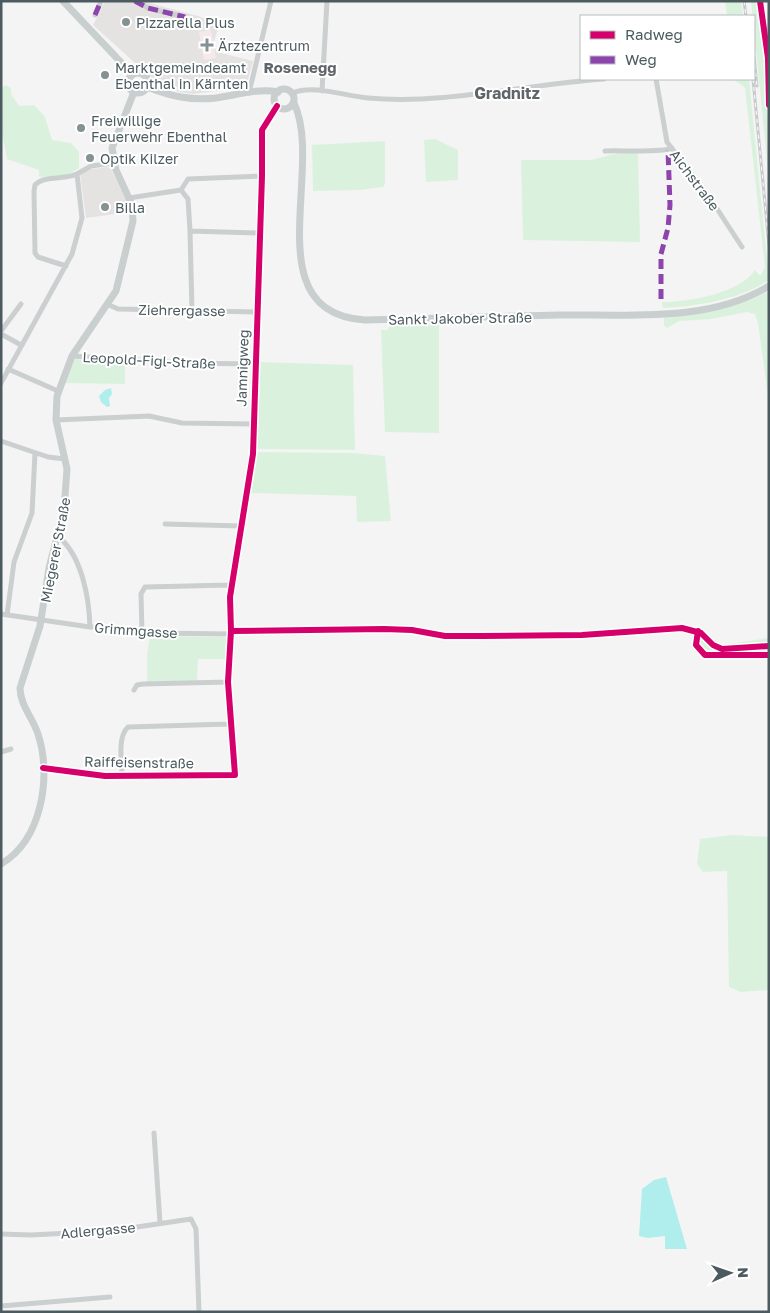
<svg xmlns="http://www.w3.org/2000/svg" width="770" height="1313" font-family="'Golos Text',sans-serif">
<rect width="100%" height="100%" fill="#f4f4f4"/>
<path fill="#e5e3e2" d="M105,1H142L198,16L219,25L213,45L217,52L253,61L246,87L193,94L179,92L154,80L93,25Z
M110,167L127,202L129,212L86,218L80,174L91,169Z"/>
<path fill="#f5e9eb" d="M211,30L216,58L204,60L199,32Z"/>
<path fill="#daf2dd" d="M725,1H741L743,16H727Z
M751,1H759C767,60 769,120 769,180Z
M733,79H749L769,280C738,300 700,306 663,308L662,302C689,302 740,293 755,270L760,276L765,267L745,88Z
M6,85L11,88V94L19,106L34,105L45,117L52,140L71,143L79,152V168L67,175L39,177V170L7,159L1,128V88Z
M435,139L458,150V180L426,182L424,140Z
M385,141V184L383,187L359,190L313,191L312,145Z
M618,153H638L640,242L523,240L521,160H591Z
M769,291V403L758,323L755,314L747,312L711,319L679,321L667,328L664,325V316C700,311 738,309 769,291Z
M439,323V433L385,432L381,330H387L391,324Z
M75,359L125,362V384L64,383Z
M259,362L353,365L355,450L256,449Z
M257,452L355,453L385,456L391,521L357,522L356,496L250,493Z
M682,625L699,628L721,645L769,638V644L718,647L700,630Z
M151,636L224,637L228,639L226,659H198L197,681L147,682C148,666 145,651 151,636Z
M699,638H704L725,651L769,647V654H708L699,647Z
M731,835L769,837V990L741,992L729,987L727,871L703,872L697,864L700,839Z"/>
<path fill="#afeeed" d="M111,388L112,394L109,398L110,406L107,407L101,402L99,396L105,390Z
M666,1177L687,1249H665V1236L648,1238L639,1236L642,1189L654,1180Z"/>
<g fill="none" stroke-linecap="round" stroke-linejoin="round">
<path stroke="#cbcfd0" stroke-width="5" d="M135,1L148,8L185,17
M760,1L768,58L769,105
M95,15L101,1
M656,79L667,142L710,198L742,247
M322,91L327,1
M249,93L271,1
M292,93C315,84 344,96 368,98C444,105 528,84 604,79
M605,151C620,150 662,153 672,148
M181,190L188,199L190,231L260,233
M129,198L181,190L188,179L262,176
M190,231L192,311
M66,266L38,257L35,253L34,191L35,185C44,175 65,180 77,174
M109,305L118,309L256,312
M1,331L21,304
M1,334L21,345
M72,356L182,363L255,364
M8,369L58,391
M1,383L72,254L82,218L77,174L91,166L114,163
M56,420L149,416L182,423L253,424
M1,441L48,457L65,459
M165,524L241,526
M59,537C82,557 89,597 90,627
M1,614L90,627L119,628L151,633L231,634
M7,615L14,562L32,513L35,453
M231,631L384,629L412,630L445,636H482L582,635L682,628L701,633L713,645L722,649L769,646
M142,633L141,594L145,587L231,585
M134,690L137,685L143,684L228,682
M1,752L11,749
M43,768L105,776L235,775L228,682L231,631L230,597L253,454L262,176V130L277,106
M122,776C122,762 117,737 128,727L230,724
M154,1133L160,1223
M1,1234L31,1235L110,1231L191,1219L196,1229L199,1312
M1,1306L110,1297"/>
<path stroke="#c9cecf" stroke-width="7" d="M63,1L132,74
M128 83a10 10 0 1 1 20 0a10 10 0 1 1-20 0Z
M147,87C170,96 191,101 216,98C237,95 258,88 278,92
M274 99a10 10 0 1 1 20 0a10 10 0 1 1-20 0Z
M294,103C325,168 254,313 365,320C430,318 495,317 559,315C627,314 708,323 769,286
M1,864C42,840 52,776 38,734C33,718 20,705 20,688L40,626L49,568L64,510L67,469L56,420L57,396L72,356L116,291L133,221L132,205L116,170L112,148L134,92"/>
<g stroke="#c7cacb" stroke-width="3">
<path id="rail" d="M744,1L746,16
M754,57L757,86
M753,79L769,245"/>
</g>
<use href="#rail" stroke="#fff" stroke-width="1" stroke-dasharray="4" stroke-linecap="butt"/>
<path stroke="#8e44ad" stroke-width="5" stroke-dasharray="10 5" stroke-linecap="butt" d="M135,1L148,8L185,17
M95,15L101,1
M661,299V254L668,228L670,205L668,150"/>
<g stroke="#fff" stroke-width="9">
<path id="cycleway" d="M760,1L768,58L769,105
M231,631L384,629L412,630L445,636H482L582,635L682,628L701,633L713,645L722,649L769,646
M698,631L696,645L705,655H769
M43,768L105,776L235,775L228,682L231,631L230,597L253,454L262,176V130L277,106"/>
</g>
<use href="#cycleway" stroke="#d6006c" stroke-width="6"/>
</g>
<g fill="#869194" stroke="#fff" stroke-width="2">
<circle cx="126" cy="22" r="5"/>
<path d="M204.5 37.5h5v5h5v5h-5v5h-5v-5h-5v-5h5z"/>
<circle cx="105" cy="75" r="5"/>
<circle cx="81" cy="128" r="5"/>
<circle cx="90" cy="158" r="5"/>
<circle cx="105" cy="207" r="5"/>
</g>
<g text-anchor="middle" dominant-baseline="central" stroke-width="4" stroke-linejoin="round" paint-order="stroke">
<g font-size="14" fill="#4b5b60" stroke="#fff" text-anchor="start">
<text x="136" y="22">Pizzarella Plus</text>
<text x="218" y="45">Ärztezentrum</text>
<text x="115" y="67">Marktgemeindeamt<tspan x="115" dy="16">Ebenthal in Kärnten</tspan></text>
<text x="91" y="120">Freiwillige<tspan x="91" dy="16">Feuerwehr Ebenthal</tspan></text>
<text x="100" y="158">Optik Kilzer</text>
<text x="115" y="207">Billa</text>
</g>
<g font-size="14" fill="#4b5b60" stroke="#fff">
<text transform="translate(695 180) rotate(53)">Aichstraße</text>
<text transform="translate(182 310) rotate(1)">Ziehrergasse</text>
<text transform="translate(460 318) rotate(-1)">Sankt Jakober Straße</text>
<text transform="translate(149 360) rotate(3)">Leopold-Figl-Straße</text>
<text transform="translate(242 368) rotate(-88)">Jamnigweg</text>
<text transform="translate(55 550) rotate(-79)">Miegerer Straße</text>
<text transform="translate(136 630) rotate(4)">Grimmgasse</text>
<text transform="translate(139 762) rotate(1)">Raiffeisenstraße</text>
<text transform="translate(98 1230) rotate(-5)">Adlergasse</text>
</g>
<g font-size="15" font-weight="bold" fill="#5f6568" stroke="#fff">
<text x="300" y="67">Rosenegg</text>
</g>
<g font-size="16" font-weight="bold" fill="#5f6568" stroke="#fff">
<text x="507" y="93">Gradnitz</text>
</g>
</g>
<rect width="770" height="1313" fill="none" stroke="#4b5b60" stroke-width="5"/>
<rect x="580" y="15" width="175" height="65" fill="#ffffff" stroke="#b7bdbf"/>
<rect x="590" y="31" width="25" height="8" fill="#d6006c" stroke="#b7bdbf"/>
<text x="625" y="40" font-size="15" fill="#4b5b60">Radweg</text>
<rect x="590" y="56" width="25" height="8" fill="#8e44ad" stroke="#b7bdbf"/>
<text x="625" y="65" font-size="15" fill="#4b5b60">Weg</text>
<g transform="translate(730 1273) rotate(88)" stroke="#ffffff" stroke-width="4" paint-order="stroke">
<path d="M0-4L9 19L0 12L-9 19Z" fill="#4b5b60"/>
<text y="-8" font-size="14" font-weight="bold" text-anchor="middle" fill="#4b5b60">N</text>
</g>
</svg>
